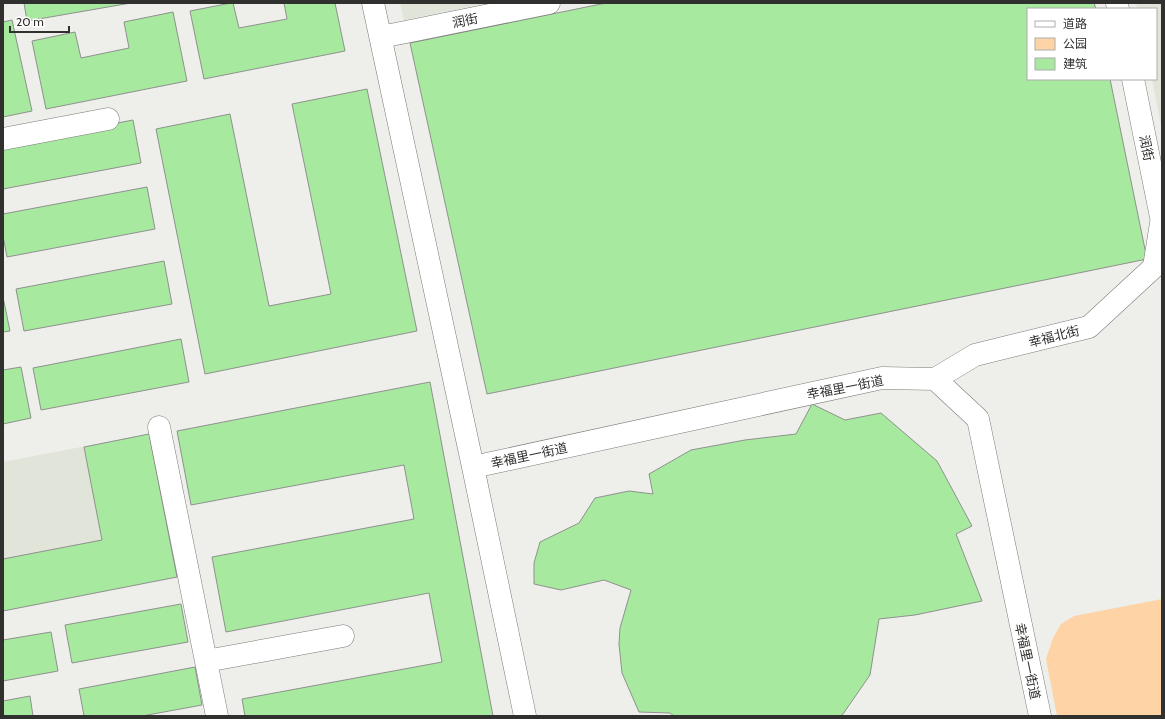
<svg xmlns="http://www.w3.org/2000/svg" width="1165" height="719" font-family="Cabin,'Noto Sans SC',sans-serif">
<rect width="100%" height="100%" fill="#eeefea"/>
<path fill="#e1e4d8" d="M400,3H489L404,20Z
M1136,3H1162V130L1152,79H1156V9H1137Z
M149,434L177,577L3,611V462Z"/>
<path fill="#fed4a6" d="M1162,599V716H1057L1046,659L1053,638L1061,624L1074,616Z"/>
<path fill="#a6e99f" stroke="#8f918e" d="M24,3H131L27,21Z
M231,3H233L239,28L287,19L284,3H335L345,51L204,79L190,11Z
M606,3H1094L1096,9H1028V79H1110L1147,259L487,394L410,43Z
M173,12L187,81L46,109L32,41L75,32L81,58L129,48L124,22Z
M12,20L32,111L3,117V22Z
M367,89L417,331L205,374L156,129L230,114L269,306L331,294L292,104Z
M133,120L141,163L3,189V145Z
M147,187L155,229L7,257L3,236V214Z
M164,261L172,304L24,331L16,289Z
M3,297L10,331L3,332Z
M181,339L189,382L41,410L33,368Z
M21,367L31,418L3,424V370Z
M430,382L493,716H245L242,699L442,662L429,593L226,632L212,557L414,519L404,465L191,505L177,431Z
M812,404L845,420L881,413L937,461L972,526L956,534L982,601L915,615L879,619L870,675L843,714L840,716H674L670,713L639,712L622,673L619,644L620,628L631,590L604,580L561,590L534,584V563L540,542L579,523L595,498L629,491L653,494L649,474L691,450L745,440L796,434Z
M149,434L177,577L3,611V559L102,540L84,447Z
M181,604L188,642L72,663L65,625Z
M51,632L58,671L3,681V640Z
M195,667L202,705L142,716H84L79,689Z
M30,696L33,716H3V701Z"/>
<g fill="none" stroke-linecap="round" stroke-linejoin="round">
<g stroke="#7a7b78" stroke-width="23">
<path id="minor" d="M373,3L473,467L525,716
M1117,3L1118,9
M381,37L549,3
M1133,79L1161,217
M3,139L108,119
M935,379L975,355L1089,327L1154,267L1162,217
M159,427L217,716
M473,467L882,378L935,379L978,419L1040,716
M206,661L343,636"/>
</g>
<use href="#minor" stroke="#fff" stroke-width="22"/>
</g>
<g text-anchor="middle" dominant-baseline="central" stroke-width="3" stroke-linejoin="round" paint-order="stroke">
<g font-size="13" fill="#30302e" stroke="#fff">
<text transform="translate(465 20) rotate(-11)">润街</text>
<text transform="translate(1147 148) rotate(78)">润街</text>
<text transform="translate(1054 336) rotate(-14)">幸福北街</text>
<text transform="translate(845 387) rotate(-11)">幸福里一街道</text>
<text transform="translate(529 455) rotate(-12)">幸福里一街道</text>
<text transform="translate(1028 661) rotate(78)">幸福里一街道</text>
</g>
</g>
<rect width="1165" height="719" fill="none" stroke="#30302e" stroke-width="8"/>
<rect x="1027" y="8" width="130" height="72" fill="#ffffff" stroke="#acacab"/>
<rect x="1035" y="21" width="20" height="6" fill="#ffffff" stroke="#acacab"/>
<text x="1063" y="28" font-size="12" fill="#30302e">道路</text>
<rect x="1035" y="38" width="20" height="12" fill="#fed4a6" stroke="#acacab"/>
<text x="1063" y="48" font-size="12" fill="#30302e">公园</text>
<rect x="1035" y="58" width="20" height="12" fill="#a6e99f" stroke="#acacab"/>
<text x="1063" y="68" font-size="12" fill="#30302e">建筑</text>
<path d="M10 26v6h59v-6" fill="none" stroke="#30302e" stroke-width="2"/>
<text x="16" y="26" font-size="12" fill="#30302e" stroke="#ffffff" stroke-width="3" paint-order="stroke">20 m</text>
</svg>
